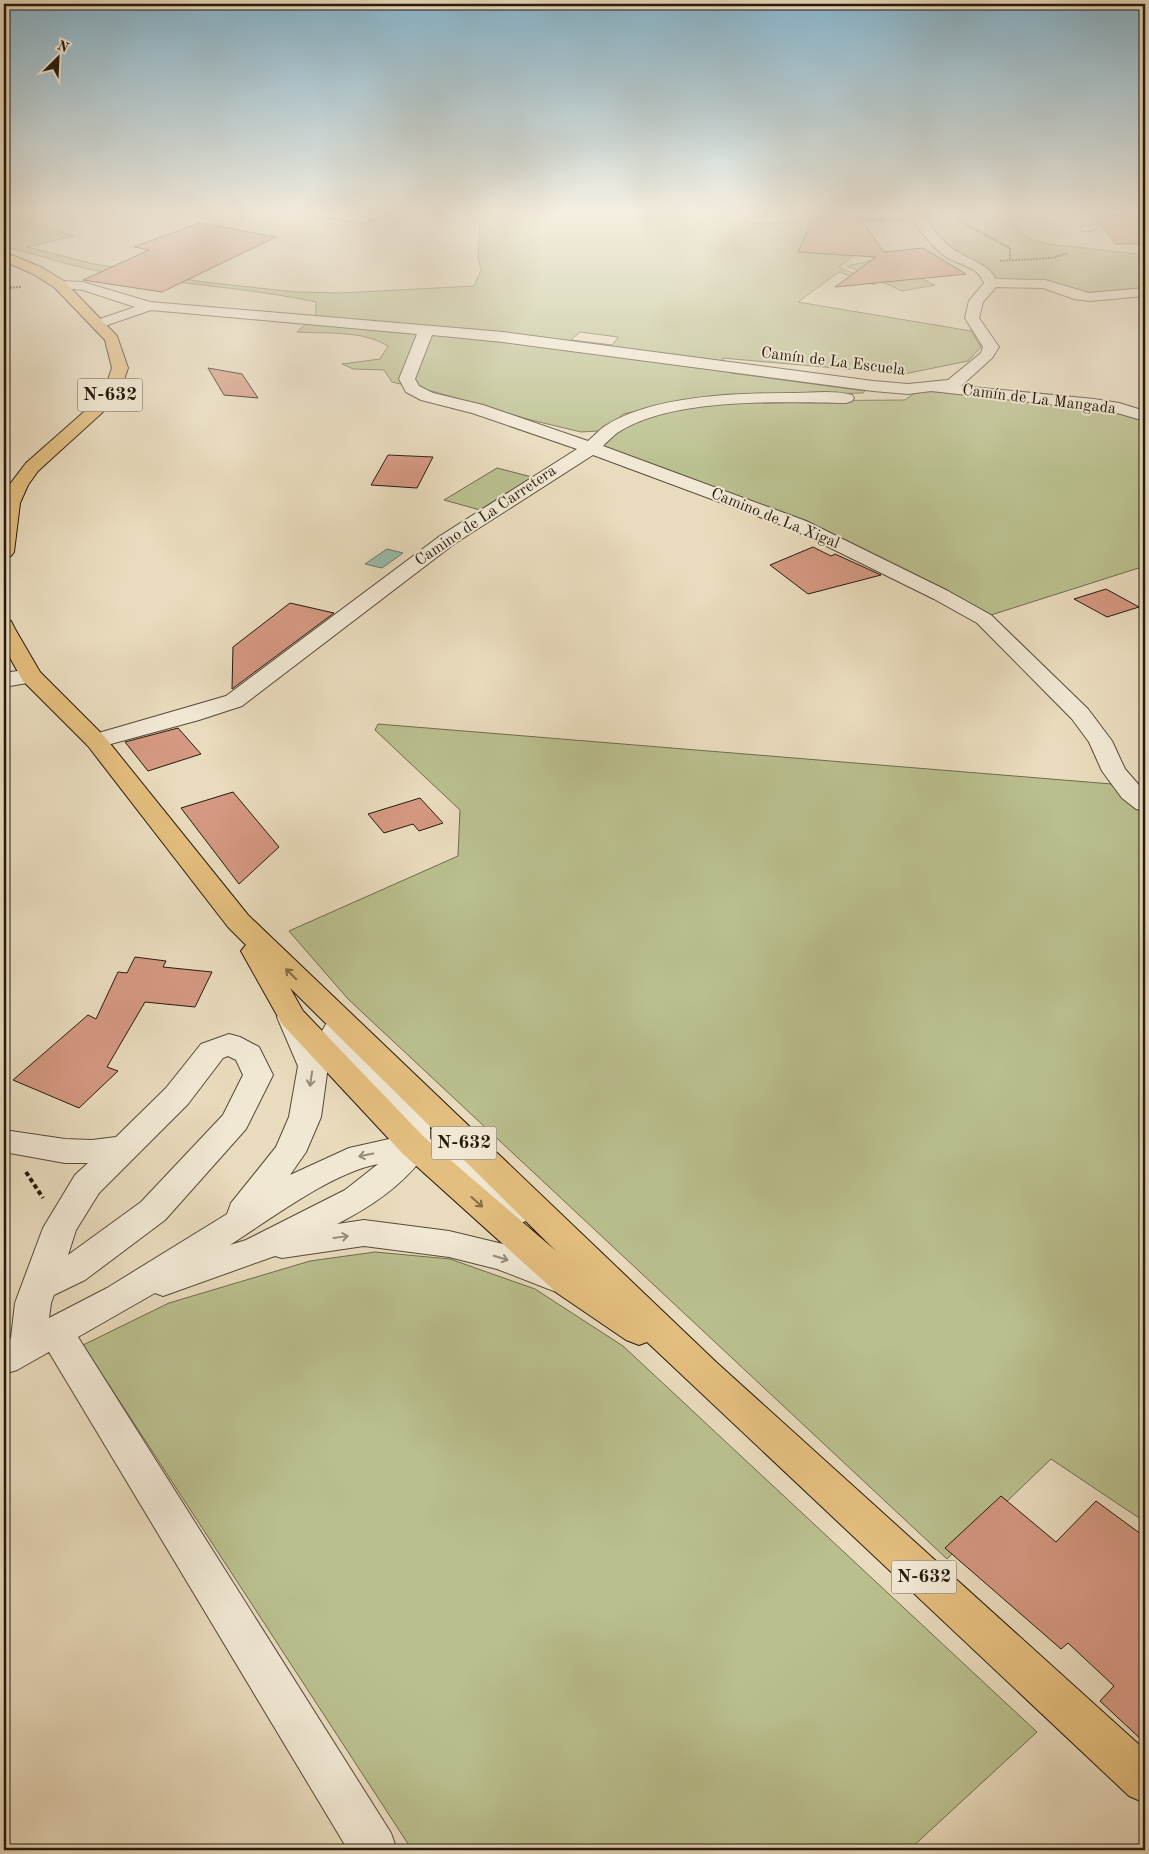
<svg xmlns="http://www.w3.org/2000/svg" width="1149" height="1854" font-family="'Old Standard TT',serif">
<rect width="100%" height="100%" fill="#e9dbbd"/>
<filter id="stains"><feTurbulence type="fractalNoise" baseFrequency=".004" numOctaves="4"/><feColorMatrix values="0 0 0 0 .2 0 0 0 0 .09 0 0 0 0 .02 0 0 0 .5 -.17"/></filter>
<radialGradient id="worn" r=".72"><stop offset=".6" stop-color="#630" stop-opacity="0"/><stop offset="1" stop-color="#630" stop-opacity=".3"/></radialGradient>
<path fill="#babf8e" stroke="#6f6c4d" fill-rule="evenodd" d="M4,211H19L24,220L74,236L27,247L94,264L204,282L295,292L341,293L474,286L481,270L478,258L480,219C461,207 436,219 415,211H742L747,224L908,217L911,220L811,224L798,252L853,256L839,267L876,284H872L839,272L798,302L971,331L981,347L968,361L904,374L722,358L731,373L865,391L863,393L705,397L623,414L614,423L598,431L581,432L531,420L435,392L392,382L384,370L353,369L342,364L380,359L388,346C362,330 326,334 297,332L316,314V302C246,287 174,284 104,272C69,266 38,254 4,247ZM580,332L618,337V338L612,345L571,340Z
M915,211H1006C1021,233 1021,238 1048,244L1145,255V288L1083,293L1047,282L1021,279L990,280L951,254Z
M880,259L935,285L902,291L847,266Z
M929,391L1104,409L1145,420V566L991,615L823,531L604,448V438L643,418L672,408L765,401L905,400L916,392Z
M497,468L532,477L480,510L444,500Z
M378,724L1112,784L1118,792L1145,815V1522L1051,1459L947,1559L348,999L289,931L458,856L460,810L375,730Z
M375,1252L450,1259L535,1289L623,1346L1037,1732L909,1850H412L83,1345L169,1303L310,1261Z"/>
<path fill="#99bcab" stroke="#6a7b6b" d="M387,549L403,553L382,568L365,564Z"/>
<path fill="#d59882" stroke="#241a0c" d="M817,211H855L884,252L923,248L966,274L835,287L876,257L798,252Z
M1094,215L1145,216V244H1116Z
M199,223L276,237L162,292L83,280L149,250L134,247Z
M208,368L242,374L258,398L224,395Z
M388,455L433,457L417,488L371,485Z
M813,547L831,556L835,554L881,575L808,594L770,565Z
M1106,589L1139,607L1107,617L1074,599Z
M290,603L334,613L232,689L233,647Z
M178,728L201,754L148,771L125,742Z
M233,792L279,847L239,884L181,808Z
M420,798L443,823L419,831L413,824L384,833L368,814Z
M135,957L166,961L163,967L212,972L195,1007L145,1002L107,1067L118,1071L79,1108L13,1080L88,1015L96,1019L118,972L127,973Z
M1001,1496L1056,1542L1096,1501L1145,1537V1743L1100,1701L1114,1686L1068,1643L1061,1649L945,1548Z"/>
<g fill="none" stroke-linecap="round" stroke-linejoin="round">
<g stroke="#554a38" stroke-width="2">
<path id="minor" d="M305,211H337L361,215L373,211H393L391,214L362,223L311,215Z
M909,211H921C926,224 946,246 958,252C972,261 987,264 996,279L1045,280L1089,293L1145,288V296L1089,301L1074,299L1043,288L996,287L983,302L979,318L999,347L992,358L961,386L1094,399L1119,403L1145,411V421L1117,413L1094,409L931,391L908,394L873,391L503,342L432,335L415,379L419,386L433,393L483,405L588,441C594,436 599,430 605,426C653,395 739,393 795,393C813,393 834,390 852,395L854,398L852,401L846,403C782,402 671,397 617,433C612,437 607,442 603,446L806,521L948,591L991,615L1088,709L1112,741L1125,769L1145,792V811L1136,809L1122,798L1102,771L1089,742L1072,719L977,623L934,599L792,529L593,455L454,544L242,706L199,720L96,748L88,746L84,741L88,736L226,696L440,536L577,449L472,413L421,400L406,392L399,379L417,334L151,310L99,328L94,327L92,324L94,321L135,307L83,290L54,287L52,284L54,281L83,282L150,302L503,332L873,381L908,384L948,380L981,353L983,347L965,318L969,301L984,283C979,267 959,265 946,257C936,250 912,224 909,211Z
M1076,211H1089L1099,225L1091,231H1083L1081,228L1086,224Z
M31,669L39,671L42,676L39,681L4,687V673Z
M292,1007L302,1010L307,1017L328,1066L321,1117L306,1152L290,1175L349,1148L398,1137V1121L383,1100L322,1031L326,1024L337,1021L348,1024L405,1084L425,1112L430,1120V1139L469,1152L532,1201L537,1210L532,1219L520,1223L508,1219L447,1168L421,1160C399,1188 369,1208 337,1224L364,1220L449,1231L503,1244L576,1271L581,1281L576,1291L564,1295L497,1269L449,1257L364,1246L282,1258L275,1256L163,1296L155,1293L78,1337L391,1833L397,1850H348L49,1352L17,1370L4,1374V1342L11,1338L15,1303L43,1228L75,1175L88,1163H65L4,1152V1130L65,1139L92,1140L116,1137L166,1088L201,1044L229,1034L240,1037L259,1047L273,1075L246,1129L165,1220L85,1280L54,1295L51,1303L49,1318L107,1288L227,1214L231,1203L276,1147L289,1117L298,1066L277,1017L282,1010ZM228,1056L236,1060L243,1075L223,1115L141,1202L68,1255L76,1230L99,1193L188,1104L223,1058ZM378,1164L345,1190L246,1240L230,1245C271,1219 331,1173 378,1164Z"/>
</g>
<g stroke="#241a0c" stroke-width="2">
<path id="highway" d="M4,252L41,267L64,281L117,336L128,368L120,392L105,410L38,471L28,485L20,503L14,552L11,556L4,558V498L10,484L26,463L93,404L104,391L112,368L105,340L54,287L31,273L4,261Z
M4,619L11,621L15,629L40,672L104,736L248,915L716,1362L1145,1750V1803L1129,1796L647,1342L639,1345L626,1340L557,1293L403,1154L282,1024L241,951L246,945L228,927L88,746L23,681L4,647ZM290,988L556,1251L425,1138L303,1011Z"/>
</g>
<path stroke="#241a0c" stroke-width="2" stroke-dasharray="2 1" stroke-linecap="butt" d="M954,211L959,221L1010,248V260
M1000,261L1052,258L1068,253
M4,288L21,287"/>
<path stroke="#241a0c" stroke-width="4" stroke-dasharray="4.5 3" stroke-linecap="butt" d="M26,1172L43,1198"/>
<use href="#minor" fill="#f1e8d4" fill-rule="evenodd"/>
<use href="#highway" fill="#e4be7e" fill-rule="evenodd"/>
</g>
<defs><path id="oneway-shaft" d="M-6 0H5M1.5-3L5.5 0L1.5 3" fill="none" stroke-width="1.6" stroke-linecap="round" stroke-linejoin="round" transform="scale(1.25)"/></defs>
<g stroke="#846c45">
<use href="#oneway-shaft" transform="translate(291 974) rotate(-135)"/>
<use href="#oneway-shaft" transform="translate(477 1202) rotate(42)"/>
</g>
<g stroke="#958b7a">
<use href="#oneway-shaft" transform="translate(311 1079) rotate(98)"/>
<use href="#oneway-shaft" transform="translate(366 1155) rotate(168)"/>
<use href="#oneway-shaft" transform="translate(341 1237) rotate(-8)"/>
<use href="#oneway-shaft" transform="translate(501 1258) rotate(17)"/>
</g>
<linearGradient id="sky" x2="0" y2="1"><stop stop-color="#88b7d0"/><stop offset="0.45" stop-color="#f5efe1"/><stop offset="1" stop-color="#f5efe1" stop-opacity="0"/></linearGradient>
<rect width="1149" height="471" fill="url(#sky)"/>
<g text-anchor="middle" dominant-baseline="central" stroke-width="4" stroke-linejoin="round" paint-order="stroke">
<g font-size="16" fill="#241a0c" stroke="#f1e8d4">
<text transform="translate(833 362) rotate(7)">Camín de La Escuela</text>
<text transform="translate(1039 400) rotate(7)">Camín de La Mangada</text>
<text transform="translate(486 516) rotate(-34)">Camino de La Carretera</text>
<text transform="translate(775 519) rotate(22)">Camino de La Xigal</text>
</g>
<g fill="#f1e8d4" stroke="#625848" stroke-width="1">
<rect x="77.5" y="378.5" width="65" height="33" rx="4"/>
<rect x="431.5" y="1126.5" width="65" height="33" rx="4"/>
<rect x="891.5" y="1560.5" width="65" height="33" rx="4"/>
</g>
<g font-size="19" font-weight="bold" fill="#241a0c">
<text x="110" y="395">N-632</text>
<text x="464" y="1143">N-632</text>
<text x="924" y="1577">N-632</text>
</g>
</g>
<rect width="1149" height="1854" fill="none" stroke="#e9dbbd" stroke-width="20"/>
<rect x="5" y="5" width="1139" height="1844" fill="none" stroke="#241a0c" stroke-width="2.5"/>
<rect x="10" y="10" width="1129" height="1834" fill="none" stroke="#241a0c"/>
<g transform="translate(58 58) rotate(24)" stroke="#f1e8d4" stroke-width="4" paint-order="stroke">
<path d="M0-4L9 19L0 12L-9 19Z" fill="#241a0c"/>
<text y="-8" font-size="14" font-weight="bold" text-anchor="middle" fill="#241a0c">N</text>
</g>
<rect width="100%" height="100%" filter="url(#stains)"/>
<rect width="100%" height="100%" fill="url(#worn)"/>
</svg>
